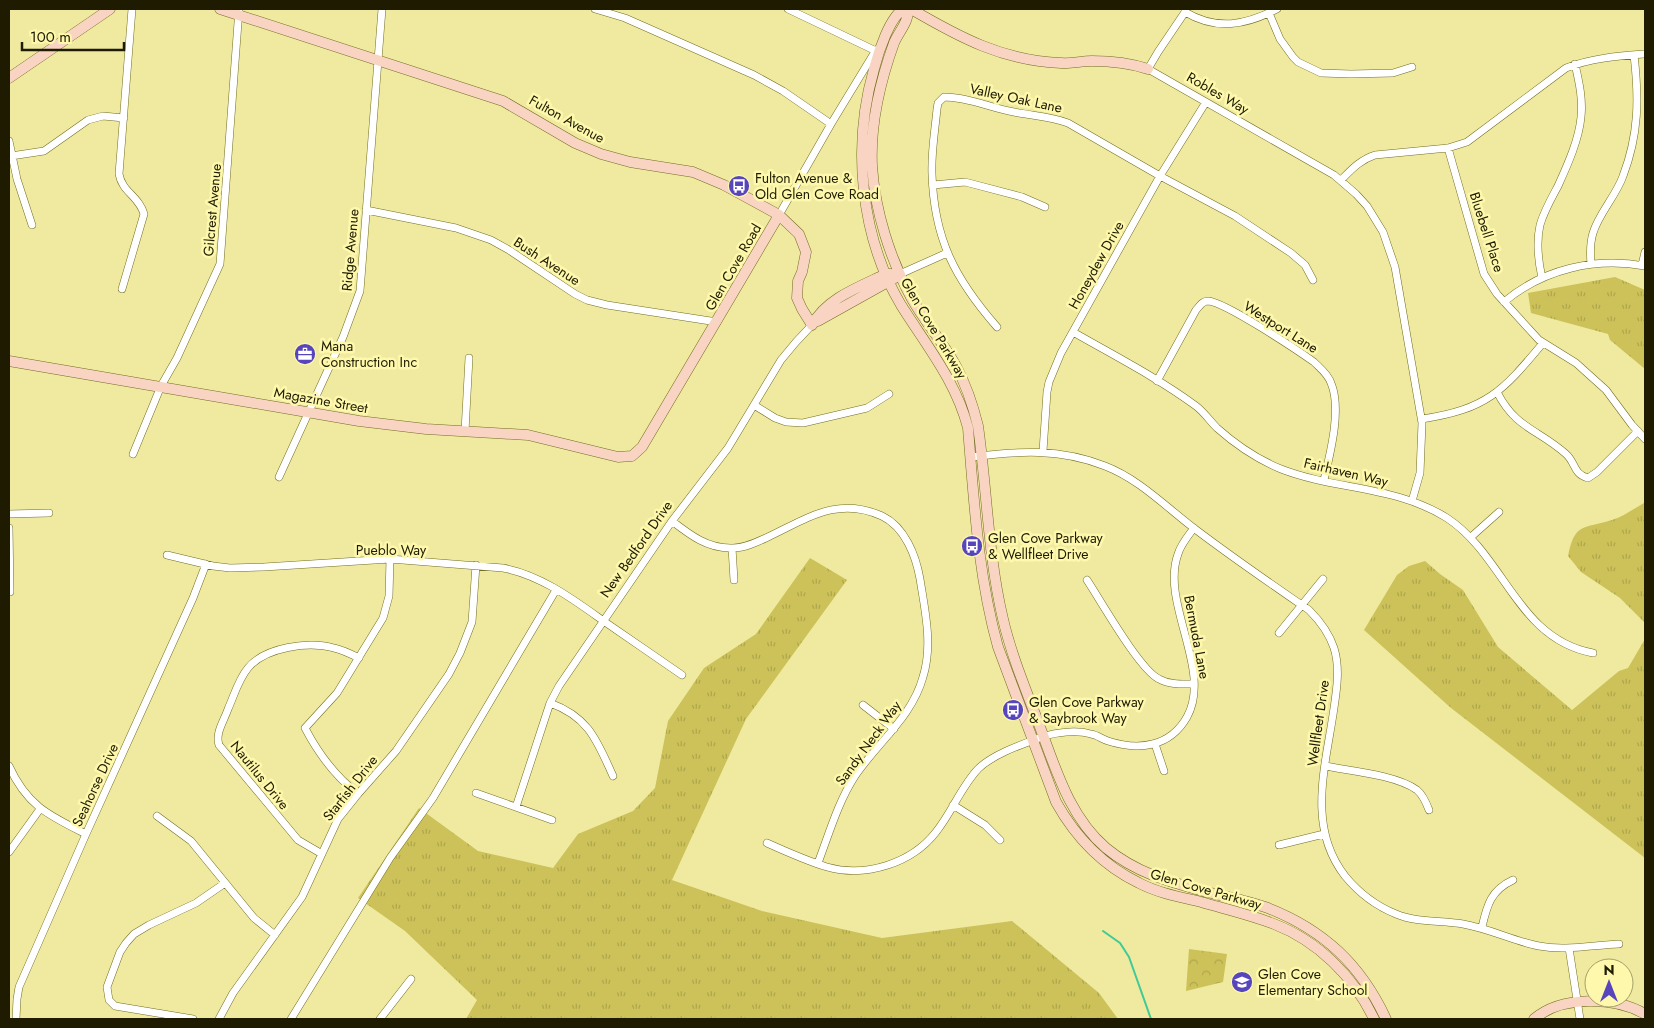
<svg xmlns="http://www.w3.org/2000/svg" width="1654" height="1028" font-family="Jost,sans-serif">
<defs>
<pattern id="grass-tufts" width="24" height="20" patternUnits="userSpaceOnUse" patternTransform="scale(1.25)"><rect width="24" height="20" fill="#ccc259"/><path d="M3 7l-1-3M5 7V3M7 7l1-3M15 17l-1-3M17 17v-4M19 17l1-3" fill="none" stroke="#afa64c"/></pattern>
<pattern id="forest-crowns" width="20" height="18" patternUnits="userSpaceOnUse" patternTransform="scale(1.25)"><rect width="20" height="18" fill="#ccc259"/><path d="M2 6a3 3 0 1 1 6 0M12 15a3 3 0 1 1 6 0" fill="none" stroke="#afa64c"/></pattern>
</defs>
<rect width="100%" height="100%" fill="#f0eaa0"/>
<path fill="url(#grass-tufts)" d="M1615,277L1645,290V369L1610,340L1608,334L1531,313L1528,293Z
M1644,503L1645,504V623L1620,598L1581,572L1568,556C1575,522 1583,529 1612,520C1623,517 1633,509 1644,503Z
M810,558L847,580L746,719L672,880L762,911L882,938L1012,921L1099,993L1118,1019H466L477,1000L405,931L358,898L419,808L478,851L553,868L578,834L633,811L655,788L668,721L704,668L756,634Z
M1425,561L1440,574L1463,590L1498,647L1572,710L1619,671L1628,668L1645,639V858L1451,708L1364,630L1397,575L1409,566Z"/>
<path fill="url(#forest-crowns)" d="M1189,949L1227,954L1223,982L1186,991Z"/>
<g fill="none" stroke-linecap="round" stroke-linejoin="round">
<path stroke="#3fca96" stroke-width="2" d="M1103,931L1120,943L1129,957L1151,1019"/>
<g stroke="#736d22" stroke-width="8">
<path id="street" d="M595,9L625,18L754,75L783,91L831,124
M788,9L876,51
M1185,9V12L1158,52L1148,69L1334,175L1356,194L1367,206L1383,232L1395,267L1422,423L1420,473L1412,501
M1185,12C1217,31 1246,25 1277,9
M1269,13L1280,39L1293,57L1298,62L1321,73L1351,74L1393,73L1412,67
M9,141L17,179L32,225
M1448,148L1484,274L1497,294L1539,340L1576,363L1606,390L1632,425L1645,439
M11,156L44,151L88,120L103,116L124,118
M1341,180C1352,169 1360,160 1375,155L1448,148L1467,142L1566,68C1591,58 1619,56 1645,54
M933,185L965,182L1022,197L1045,207
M366,210L456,228L491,240L509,250L575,294L587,300L607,305L717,322
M779,215L831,124L876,50
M1591,264C1590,253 1590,243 1593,233C1599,213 1616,196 1623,176C1639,134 1639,98 1634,55
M1642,265L1645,252
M900,274L947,253
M1542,278C1538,260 1536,243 1540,225C1544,211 1551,199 1558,186C1567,166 1579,140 1581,117C1583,99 1579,82 1575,64
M122,289L144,214C139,196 122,192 119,174L132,9
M1504,302C1543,269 1595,257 1645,266
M997,327C955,279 934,239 932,174C931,153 935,130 937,109L938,103L944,97C968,97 991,108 1014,112C1033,116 1050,116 1068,123L1160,176L1235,216L1291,253L1305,265L1313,280
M1073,332C1115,356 1158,378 1196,406C1204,412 1210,421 1217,428C1235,444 1259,460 1281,469C1335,490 1397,486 1447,518C1505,556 1517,639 1593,653
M1157,381L1196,310C1200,306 1202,301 1208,301C1225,302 1297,350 1314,362C1320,368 1328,374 1331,383C1342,409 1330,454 1324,480
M1497,392C1516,429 1538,429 1566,454C1576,463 1573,474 1588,478L1597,472L1638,431
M754,405L775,418L786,422L803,423L867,408L889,394
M1422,419C1487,409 1502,392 1543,343
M465,431L469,358
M1043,451L1047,392L1049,382L1061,353L1160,176L1206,102
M133,454L161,386L177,358L220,264L239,9
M971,457C1017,451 1060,448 1105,466C1139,479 1166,507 1195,529C1232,557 1271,584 1309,610C1320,621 1329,633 1334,648C1340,667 1337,688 1334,708C1326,765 1306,826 1345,876C1359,893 1376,906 1396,914C1417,923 1441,920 1463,924C1491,929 1513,941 1539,946C1565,951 1593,945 1619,944
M279,477L343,337L360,291L382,9
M9,514L49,513
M672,521C690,535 708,549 733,548C745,548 757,542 768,537C808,518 838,496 882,516C905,527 916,556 920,579C925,611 933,645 923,677C912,717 878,742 855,776C838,802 829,834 818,863
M9,528L10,592
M1471,537L1499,512
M732,548L734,580
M167,555L213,566L230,568L264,567L390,559L503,568C541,575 574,600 605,622C631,640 656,657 682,675
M1087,580C1101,601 1139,669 1159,679C1170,685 1182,684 1194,684
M1279,633L1323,579
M550,703C589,717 597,741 613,776
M863,705L894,729
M1155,744L1164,771
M9,766C27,806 50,816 86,834
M1325,766C1351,771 1396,775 1417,790C1423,795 1426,802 1429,810
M476,793L552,820
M358,794C335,776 318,753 305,728L337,693L383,618L389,596L390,559
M953,805L985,825L1000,840
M516,807L550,703L559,686L672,521L728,448L781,360L796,342L812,325
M157,816L191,841L254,918L275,935
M767,843C787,852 807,861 827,867C866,878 912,863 936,832C952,812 961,787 978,769C993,754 1023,744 1042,737C1056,732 1077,730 1091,734C1097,735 1102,739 1108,741C1139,751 1170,747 1187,717C1213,670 1160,603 1178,554C1181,544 1188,536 1194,528
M1279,845L1324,834
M9,852L40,809
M322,854L298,840L219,745C215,733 224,721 228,709C234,696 238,680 248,668C265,647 309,641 334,648C343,650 351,654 359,658
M1482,927C1487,905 1491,890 1513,880
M1569,948L1580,1019
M16,1019L17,999L19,987L86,834L193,598L206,564
M193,1019L115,1006L109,1000L107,987L120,952L126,943L134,934L149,925L196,903L225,883
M219,1019L233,993L302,897L338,819L358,794L396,751L449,674L460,653L472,622L476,565
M291,1019L390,858L433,798L556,590
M380,1019L411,979"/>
</g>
<g stroke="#736d22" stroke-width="11">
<path id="secondary" d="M220,9L503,101L575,143L601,154L630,162L693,172L724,185L779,215L799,234L806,252L802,272L798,281L797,298L802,309L812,325
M904,9C890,16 878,53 874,69C852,145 860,236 901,305C926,345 956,381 968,428C974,501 978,576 998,647L1056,802C1076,838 1102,865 1139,883C1158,893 1180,897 1201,902C1225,909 1251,915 1274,924C1318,941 1354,977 1374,1019
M908,9C909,22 899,31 894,43C880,82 870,124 872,166C875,211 890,259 912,299C925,322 943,342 956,366C966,385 973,405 978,426C987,489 988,556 1003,619C1012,658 1029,697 1043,735C1058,776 1072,819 1106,848C1136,873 1170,882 1207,892C1227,897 1249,901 1268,908C1324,930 1361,965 1386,1019
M911,9C959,37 1003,61 1061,63C1071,64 1081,61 1092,61C1111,61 1130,63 1148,69
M9,78L110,9
M818,321L895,278
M812,325C827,298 859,287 886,274H891
M9,361L359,421L426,429L528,435L618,457L632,456L642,447L779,215
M1534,1019C1562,995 1615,997 1645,1014"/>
</g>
<use href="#street" stroke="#fff" stroke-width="7"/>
<use href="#secondary" stroke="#f9d4c2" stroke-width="10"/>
</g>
<defs>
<g id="bus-disc" transform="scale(1.125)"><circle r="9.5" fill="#5745bd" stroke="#fef8ad"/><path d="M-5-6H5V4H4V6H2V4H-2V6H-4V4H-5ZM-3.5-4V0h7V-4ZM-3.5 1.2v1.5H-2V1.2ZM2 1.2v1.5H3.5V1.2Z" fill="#fff"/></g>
<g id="office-disc" transform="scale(1.125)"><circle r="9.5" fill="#5745bd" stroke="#fef8ad"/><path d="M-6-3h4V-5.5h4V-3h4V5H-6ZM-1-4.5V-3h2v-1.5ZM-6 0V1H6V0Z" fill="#fff"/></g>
<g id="school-disc" transform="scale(1.125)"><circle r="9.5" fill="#5745bd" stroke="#fef8ad"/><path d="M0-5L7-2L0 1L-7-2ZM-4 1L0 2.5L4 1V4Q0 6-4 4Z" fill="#fff"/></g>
</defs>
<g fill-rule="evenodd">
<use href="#bus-disc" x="739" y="186"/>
<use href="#office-disc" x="305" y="354"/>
<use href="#bus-disc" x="972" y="546"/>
<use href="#bus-disc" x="1013" y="710"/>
<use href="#school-disc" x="1242" y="982"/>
</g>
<g text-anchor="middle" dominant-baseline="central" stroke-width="5" stroke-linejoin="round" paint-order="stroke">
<g font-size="14" fill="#1e1b00" stroke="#fef8ad">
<text transform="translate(1218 93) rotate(30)">Robles Way</text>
<text transform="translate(1016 98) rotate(12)">Valley Oak Lane</text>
<text transform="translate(567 119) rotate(29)">Fulton Avenue</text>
<text transform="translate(212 210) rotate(-85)">Gilcrest Avenue</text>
<text transform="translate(1487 232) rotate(72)">Bluebell Place</text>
<text transform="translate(350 250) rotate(-85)">Ridge Avenue</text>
<text transform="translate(547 261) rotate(33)">Bush Avenue</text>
<text transform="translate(1096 265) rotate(-61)">Honeydew Drive</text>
<text transform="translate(733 267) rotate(-60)">Glen Cove Road</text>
<text transform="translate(1281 327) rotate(32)">Westport Lane</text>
<text transform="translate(934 328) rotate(59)">Glen Cove Parkway</text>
<text transform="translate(321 400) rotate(10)">Magazine Street</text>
<text transform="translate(1346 472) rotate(13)">Fairhaven Way</text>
<text transform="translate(636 549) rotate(-55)">New Bedford Drive</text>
<text x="391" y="550">Pueblo Way</text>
<text transform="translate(1197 637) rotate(79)">Bermuda Lane</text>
<text transform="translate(1318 723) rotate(-82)">Wellfleet Drive</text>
<text transform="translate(868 743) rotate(-54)">Sandy Neck Way</text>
<text transform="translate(260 775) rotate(51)">Nautilus Drive</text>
<text transform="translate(95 785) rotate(-65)">Seahorse Drive</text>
<text transform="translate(350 788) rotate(-52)">Starfish Drive</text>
<text transform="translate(1206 889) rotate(16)">Glen Cove Parkway</text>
</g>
<g font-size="14" fill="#1e1b00" stroke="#fef8ad" text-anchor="start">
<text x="755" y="178">Fulton Avenue &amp;<tspan x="755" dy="16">Old Glen Cove Road</tspan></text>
<text x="321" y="346">Mana<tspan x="321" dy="16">Construction Inc</tspan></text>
<text x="988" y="538">Glen Cove Parkway<tspan x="988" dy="16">&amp; Wellfleet Drive</tspan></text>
<text x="1029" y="702">Glen Cove Parkway<tspan x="1029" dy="16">&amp; Saybrook Way</tspan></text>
<text x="1258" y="974">Glen Cove<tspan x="1258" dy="16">Elementary School</tspan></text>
</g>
</g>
<rect width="1654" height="1028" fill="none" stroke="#1e1b00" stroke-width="20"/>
<g transform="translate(1609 983)"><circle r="24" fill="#fef8ad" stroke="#a4a068"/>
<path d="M0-4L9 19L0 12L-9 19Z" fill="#5745bd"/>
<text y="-8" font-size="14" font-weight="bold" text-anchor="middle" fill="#1e1b00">N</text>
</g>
<path d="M22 42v8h102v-8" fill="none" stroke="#1e1b00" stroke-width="2.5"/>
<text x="30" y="42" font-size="15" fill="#1e1b00" stroke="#fef8ad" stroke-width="4" paint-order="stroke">100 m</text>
</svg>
